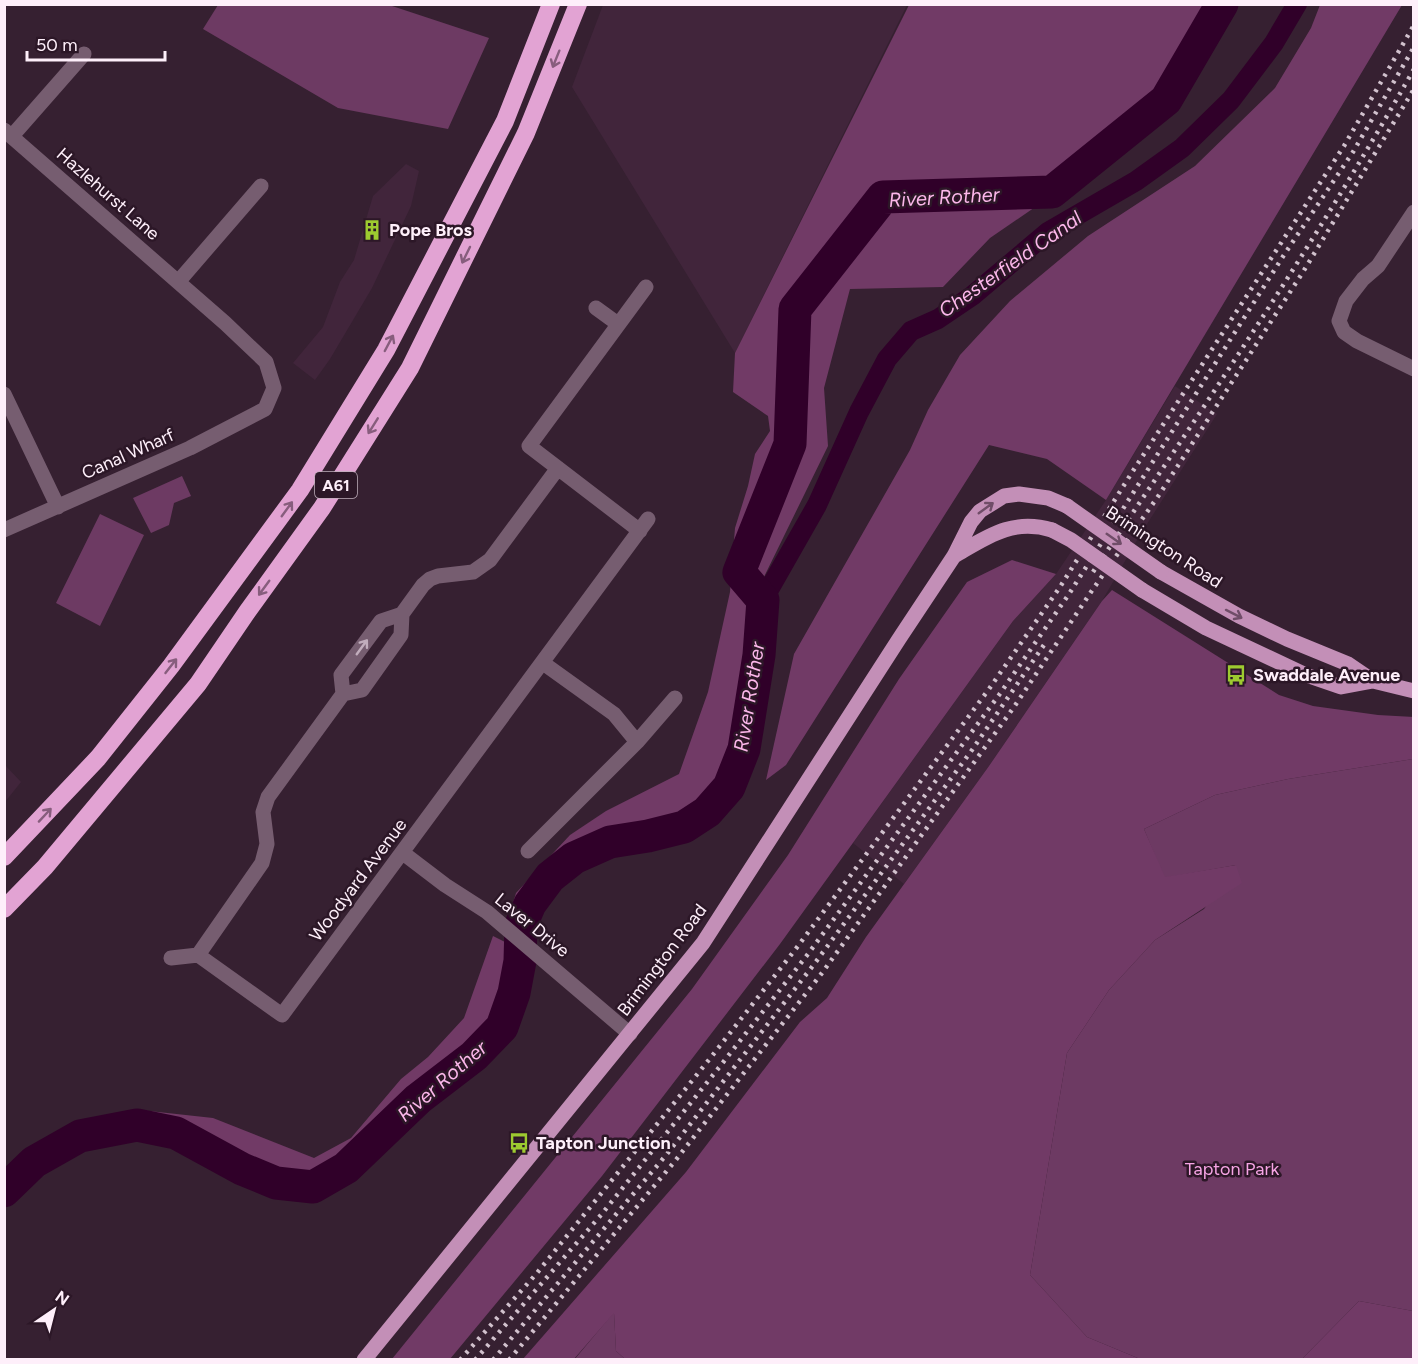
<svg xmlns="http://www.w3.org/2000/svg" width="1418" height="1364" font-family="Figtree,sans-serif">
<rect width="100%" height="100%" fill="#362031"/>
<path fill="#41253b" d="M603,5H907L735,353L572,87Z
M406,164L419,171L411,206L372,288L330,359L315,380L293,363L323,327L340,282L354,260L373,196Z
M1175,386L1217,414L1140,535L1102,601L989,766L904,884L853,843L1013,621L1056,574L1106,500Z
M5,765L21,782L5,802Z"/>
<path fill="#6d3a63" d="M386,4L489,38L448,129L338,108L203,29L218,5Z
M182,476L191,496L174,503L169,525L151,533L133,498Z
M100,514L144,535L100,626L56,603Z
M1413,759V1311L1359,1301L1302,1359H1140L1087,1337L1030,1275L1067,1053L1109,990L1155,940L1204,909L1236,865L1164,878L1144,829L1215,795L1288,779Z
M614,1312L616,1351L625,1359L574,1360Z"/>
<path fill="#713a66" d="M909,5H1230L1178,81L1057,192L990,238L943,287L850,289L824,388L828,446L762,581L744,700L722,778L682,815L614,831L557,858L516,915L510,913L516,893L570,835L606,811L679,774L708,692L730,592L735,528L748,486L755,454L770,431L768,416L733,392L735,353Z
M1320,5H1402L1106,500L1047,459L989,445L786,765L766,780L794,654L910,450L928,410L960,355L1010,301L1088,236L1195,166L1275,88L1311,28Z
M1012,560L1056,574L1013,621L780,944L602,1176L450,1359H392L692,989L788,855L899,679L967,582Z
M1112,590L1279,695L1313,706L1378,715L1414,717L1413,759L1288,779L1215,795L1144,829L1165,877L1236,865L1242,883L1155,940L1109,990L1067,1053L1030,1275L1087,1337L1140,1359H625L616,1351L614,1313L574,1359H523L686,1172L800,1022L827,998L866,937L989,766L1102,601Z
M493,936L509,944L508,985L495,1023L402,1101L339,1160L310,1178L271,1168L179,1127L135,1116L140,1110L213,1118L314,1158L351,1138L401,1079L428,1057L464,1018Z
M1359,1301L1413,1311V1359H1302Z"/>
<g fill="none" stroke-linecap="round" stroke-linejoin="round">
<path stroke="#300029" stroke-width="20" d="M763,600L817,505L859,412L887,359L911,331L938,319L972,296L1048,232L1136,181L1182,148L1231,100L1274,43L1297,4"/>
<path stroke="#300029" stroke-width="33" d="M4,1191L34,1162L80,1136L137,1125L176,1133L242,1169L276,1183L313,1187L346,1168L418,1099L474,1056L502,1027L514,993L520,961L521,925L530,904L550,877L574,858L610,842L648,836L684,827L707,812L729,787L744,749L759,655L763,600L739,572L790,444L795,309L883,197L1052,192L1166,100L1222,4"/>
<path stroke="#765d70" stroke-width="15" d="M4,130L225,323L266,362L274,388L265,409L190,448L4,530
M12,136L84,54
M1414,212L1378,266L1363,279L1346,301L1339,321L1344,332L1357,341L1414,369
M178,282L261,186
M596,308L618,324
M4,394L58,507
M640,531L529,446L646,287
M343,694L341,675L381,621L402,614L423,585L430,579L438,576L473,572L490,560L558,468
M637,742L675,698
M528,851L637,742L614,714L543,663
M403,853L445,885L487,912L630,1034
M198,955L262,863L267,844L263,812L268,797L343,694L362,690L401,635L402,614
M171,958L198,955L282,1015L648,519"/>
<path stroke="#c38fb7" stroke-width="15" d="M954,556C987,537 1012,518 1052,530
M1161,572L1239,616L1287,639L1348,664L1373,681L1414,691
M1142,590L1206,628L1306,675L1341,687L1373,681
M364,1360L703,943L899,639L954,556L971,522L980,511L1004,496L1019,494L1048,498L1067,506"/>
<path stroke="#e2a3d3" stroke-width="18" d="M4,857L98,758L171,666L300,490L386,350L505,121L551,4
M4,909L45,867L198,684L247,612L322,508L410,368L526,133L578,4"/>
<path stroke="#d1c1cd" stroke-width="4.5" stroke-dasharray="3 6" stroke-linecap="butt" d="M1093,572C1204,407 1316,242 1414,69
M460,1360L537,1273L712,1056L798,946L989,689L1060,587L1131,474L1344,146L1414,25
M475,1360L601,1215L721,1065L808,954L999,695L1069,594L1282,258L1353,152L1414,47
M493,1360L667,1154L815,963L972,750L1046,642
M509,1360L675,1161L822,973L1014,707L1091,592L1159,495L1303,272L1414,89"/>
<path stroke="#c38fb7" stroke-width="15" d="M1067,506L1161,572
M1052,530L1071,540L1142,590"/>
</g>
<defs><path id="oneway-shaft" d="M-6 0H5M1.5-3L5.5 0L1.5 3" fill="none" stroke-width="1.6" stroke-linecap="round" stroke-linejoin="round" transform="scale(1.5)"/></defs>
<g stroke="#875d7d">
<use href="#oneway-shaft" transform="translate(556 59) rotate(112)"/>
<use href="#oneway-shaft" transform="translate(466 255) rotate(116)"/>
<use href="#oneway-shaft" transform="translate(389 343) rotate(-62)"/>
<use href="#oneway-shaft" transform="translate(373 426) rotate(122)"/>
<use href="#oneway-shaft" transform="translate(287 509) rotate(-54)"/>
<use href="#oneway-shaft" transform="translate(264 588) rotate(126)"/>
<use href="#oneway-shaft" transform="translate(171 666) rotate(-52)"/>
<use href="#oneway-shaft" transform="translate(45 815) rotate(-47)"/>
</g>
<g stroke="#704d68">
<use href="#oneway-shaft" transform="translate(986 508) rotate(-36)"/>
<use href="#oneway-shaft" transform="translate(1114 539) rotate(35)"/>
<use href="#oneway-shaft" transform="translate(1234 614) rotate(27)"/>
</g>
<use stroke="#c1adbc" href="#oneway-shaft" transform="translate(362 647) rotate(-54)"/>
<defs>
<g id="building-bare" transform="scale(1.62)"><path d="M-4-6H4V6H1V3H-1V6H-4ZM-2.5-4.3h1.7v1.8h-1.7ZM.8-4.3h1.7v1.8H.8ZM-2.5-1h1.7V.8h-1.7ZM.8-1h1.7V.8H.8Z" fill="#9dca30" stroke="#2c1727" stroke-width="2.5" paint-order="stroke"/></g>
<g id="bus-bare" transform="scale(1.62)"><path d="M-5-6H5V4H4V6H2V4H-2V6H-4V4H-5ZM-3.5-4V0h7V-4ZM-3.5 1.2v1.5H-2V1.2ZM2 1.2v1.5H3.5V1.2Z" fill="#9dca30" stroke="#2c1727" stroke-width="2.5" paint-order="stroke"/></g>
</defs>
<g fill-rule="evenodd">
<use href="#building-bare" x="372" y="230"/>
<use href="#bus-bare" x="1236" y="675"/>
<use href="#bus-bare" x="519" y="1143"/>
</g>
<g text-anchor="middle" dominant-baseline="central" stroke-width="5" stroke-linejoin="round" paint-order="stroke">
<rect fill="#2c1727" stroke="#bfaebb" stroke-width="1.5" x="315" y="472" width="42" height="26" rx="4.5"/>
<g font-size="16" font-weight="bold" fill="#feeffa">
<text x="336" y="485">A61</text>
</g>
<g font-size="18" fill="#feeffa" stroke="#2c1727">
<text transform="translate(108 194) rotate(41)">Hazlehurst Lane</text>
<text transform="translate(128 454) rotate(-24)">Canal Wharf</text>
<text transform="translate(1164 547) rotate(33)">Brimington Road</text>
<text transform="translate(358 880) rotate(-53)">Woodyard Avenue</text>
<text transform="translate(532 925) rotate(39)">Laver Drive</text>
<text transform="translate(662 960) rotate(-53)">Brimington Road</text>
</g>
<g font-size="18" font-weight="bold" fill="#feeffa" stroke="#2c1727" text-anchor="start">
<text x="389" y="230">Pope Bros</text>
<text x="1253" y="675">Swaddale Avenue</text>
<text x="536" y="1143">Tapton Junction</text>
</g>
<g font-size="18" fill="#f7a4e5" stroke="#2c1727">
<text x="1232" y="1169">Tapton Park</text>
</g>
<g font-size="20" font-style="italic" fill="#fbb7ea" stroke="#2c1727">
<text transform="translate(944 197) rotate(-3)">River Rother</text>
<text transform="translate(1010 264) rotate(-35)">Chesterfield Canal</text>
<text transform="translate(749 697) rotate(-81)">River Rother</text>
<text transform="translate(442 1081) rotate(-41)">River Rother</text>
</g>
</g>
<rect width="1418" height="1364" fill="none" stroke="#feeffa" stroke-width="12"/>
<g transform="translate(54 1310) rotate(35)" stroke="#2c1727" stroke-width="4.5" paint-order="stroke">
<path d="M0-4.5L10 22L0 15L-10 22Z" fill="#feeffa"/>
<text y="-9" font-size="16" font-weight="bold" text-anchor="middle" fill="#feeffa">N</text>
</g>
<path d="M27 51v9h138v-9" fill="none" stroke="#feeffa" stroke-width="3"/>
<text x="36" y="51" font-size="18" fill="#feeffa" stroke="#2c1727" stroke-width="4.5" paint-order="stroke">50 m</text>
</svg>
